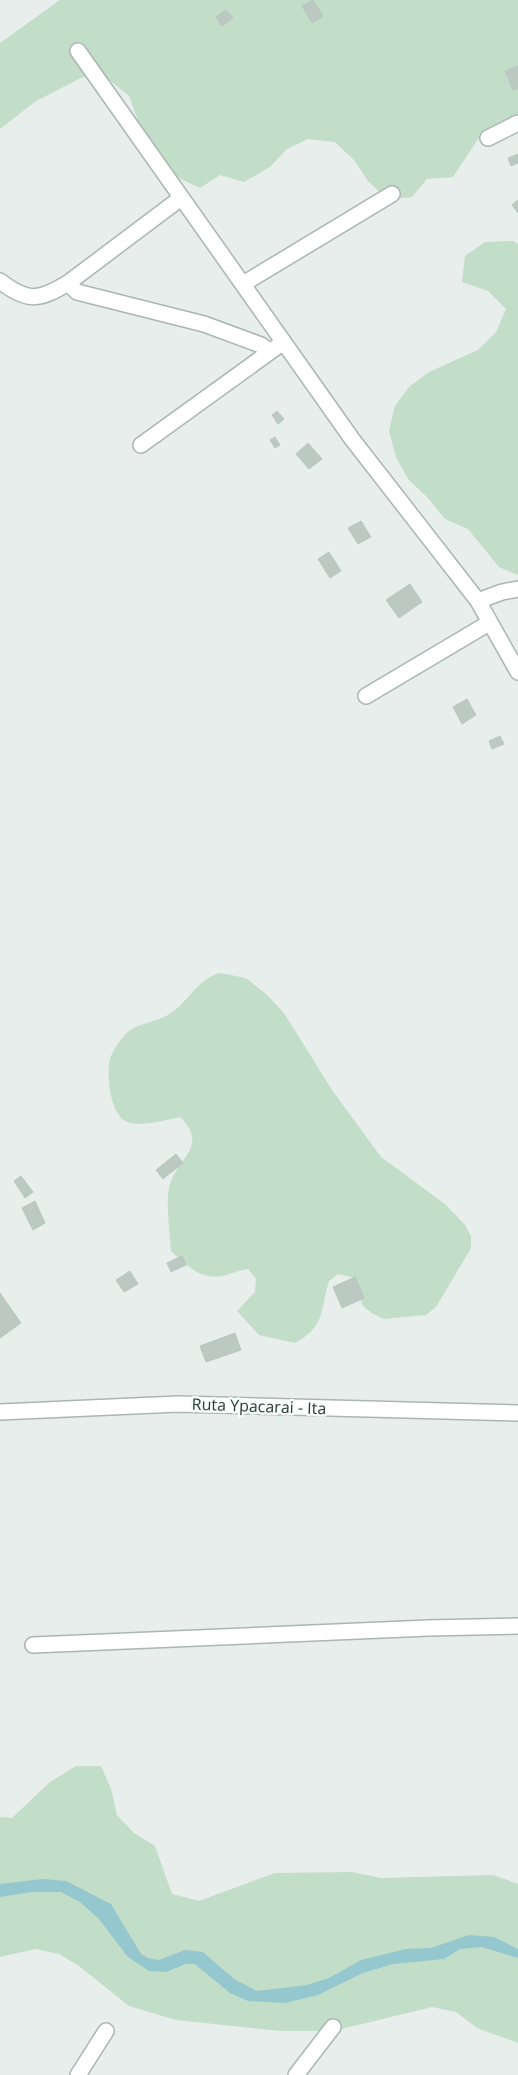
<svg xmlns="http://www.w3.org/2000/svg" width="518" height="2075" font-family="'Open Sans',sans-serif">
<rect width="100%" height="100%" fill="#e7eeeb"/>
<path fill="#c2ddc8" d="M60,0H518V125L480,136L453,177L427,179L412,197L387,199L368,181L354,160L335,142L308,139L287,149L270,167L244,182L220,175L200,188L177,177L147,145L129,96L108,79L83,77L36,101L0,129V43Z
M513,241L518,244V575L499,567L468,529L445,519L428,498L408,479L396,457L389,431L395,406L409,387L429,372L478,350L496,332L506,309L488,291L462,282L465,256L485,242Z
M220,973L246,978L266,994L284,1013L332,1090L381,1157L445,1204L465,1225L471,1236V1248L436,1307L426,1315L384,1319L373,1314L363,1306L357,1292L355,1278L338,1274L329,1281C320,1310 326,1326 295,1343L259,1335L237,1311L255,1292L256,1279L248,1269C238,1270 231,1274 222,1276C200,1280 185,1264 171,1251C170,1232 165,1201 170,1184C179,1157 209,1145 180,1117C167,1120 140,1127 127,1122C110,1115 106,1075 110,1059C112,1052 119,1042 124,1036C135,1023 154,1023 168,1015C189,1003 195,980 220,973Z
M76,1766H101L111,1789L117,1815L134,1833L155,1846L172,1894L199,1901L275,1873L352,1872L381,1878L493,1875L518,1884V2043L477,2028L456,2012L432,2007L333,2031H281L176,2020L129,2006L79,1966L59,1954L35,1949L0,1957V1817L12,1818L50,1782Z"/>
<path fill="#94c7ce" d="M43,1879L66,1881L111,1904L141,1954L148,1958L159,1960L185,1950L203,1952L234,1979L257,1991L307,1985L329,1978L361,1960L406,1949L431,1948L469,1935L494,1937L518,1949V1958L482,1947L460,1949L444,1959L393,1964L363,1973L318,1995L285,2003L248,2001L230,1993L195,1964H186L166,1972L149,1971L127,1956L99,1919L80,1902L61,1892H32L0,1897V1884Z"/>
<path fill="#bcc9c3" stroke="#bac7c1" d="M313,0L323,16L312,23L302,6Z
M226,10L233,18L222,26L216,17Z
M518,66V88L513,90L505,71Z
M518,154V163L511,166L508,158Z
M518,200V213L512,205Z
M277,411L284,419L278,424L272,415Z
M275,437L280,445L275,448L270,440Z
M308,443L322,459L309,469L296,454Z
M361,521L371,537L358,544L348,528Z
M329,552L341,571L330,578L318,559Z
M410,584L422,602L399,618L386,600Z
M467,699L476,715L462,724L453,707Z
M500,736L504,744L492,749L489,741Z
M176,1154L183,1163L163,1179L156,1170Z
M21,1176L33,1192L25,1198L14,1181Z
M35,1201L45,1223L33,1230L22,1208Z
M182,1256L186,1265L171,1272L167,1263Z
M130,1271L138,1284L124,1292L116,1280Z
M355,1277L364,1298L342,1308L333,1287Z
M0,1293L21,1323L0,1338Z
M235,1333L241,1350L206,1362L200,1346Z"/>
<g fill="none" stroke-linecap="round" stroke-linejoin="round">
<g stroke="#aab6b2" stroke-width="18">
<path id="minor" d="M78,51L352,439L478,601L518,672
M488,138L518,123
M0,281C28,303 40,300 68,283L181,198
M68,283L77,292L204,324L261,345L270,352
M243,284L392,194
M141,445L278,346
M478,601L502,592L518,589
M366,696L489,623
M0,1412L178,1404L518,1413
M33,1645L428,1628L518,1626
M78,2075L106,2031
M296,2075L333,2027"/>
</g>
<use href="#minor" stroke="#fff" stroke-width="15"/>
</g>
<g text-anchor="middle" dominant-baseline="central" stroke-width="5" stroke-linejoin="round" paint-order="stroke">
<g font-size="16" fill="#273f38" stroke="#f7fbf9">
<text transform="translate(259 1406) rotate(2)">Ruta Ypacarai - Ita</text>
</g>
</g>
</svg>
